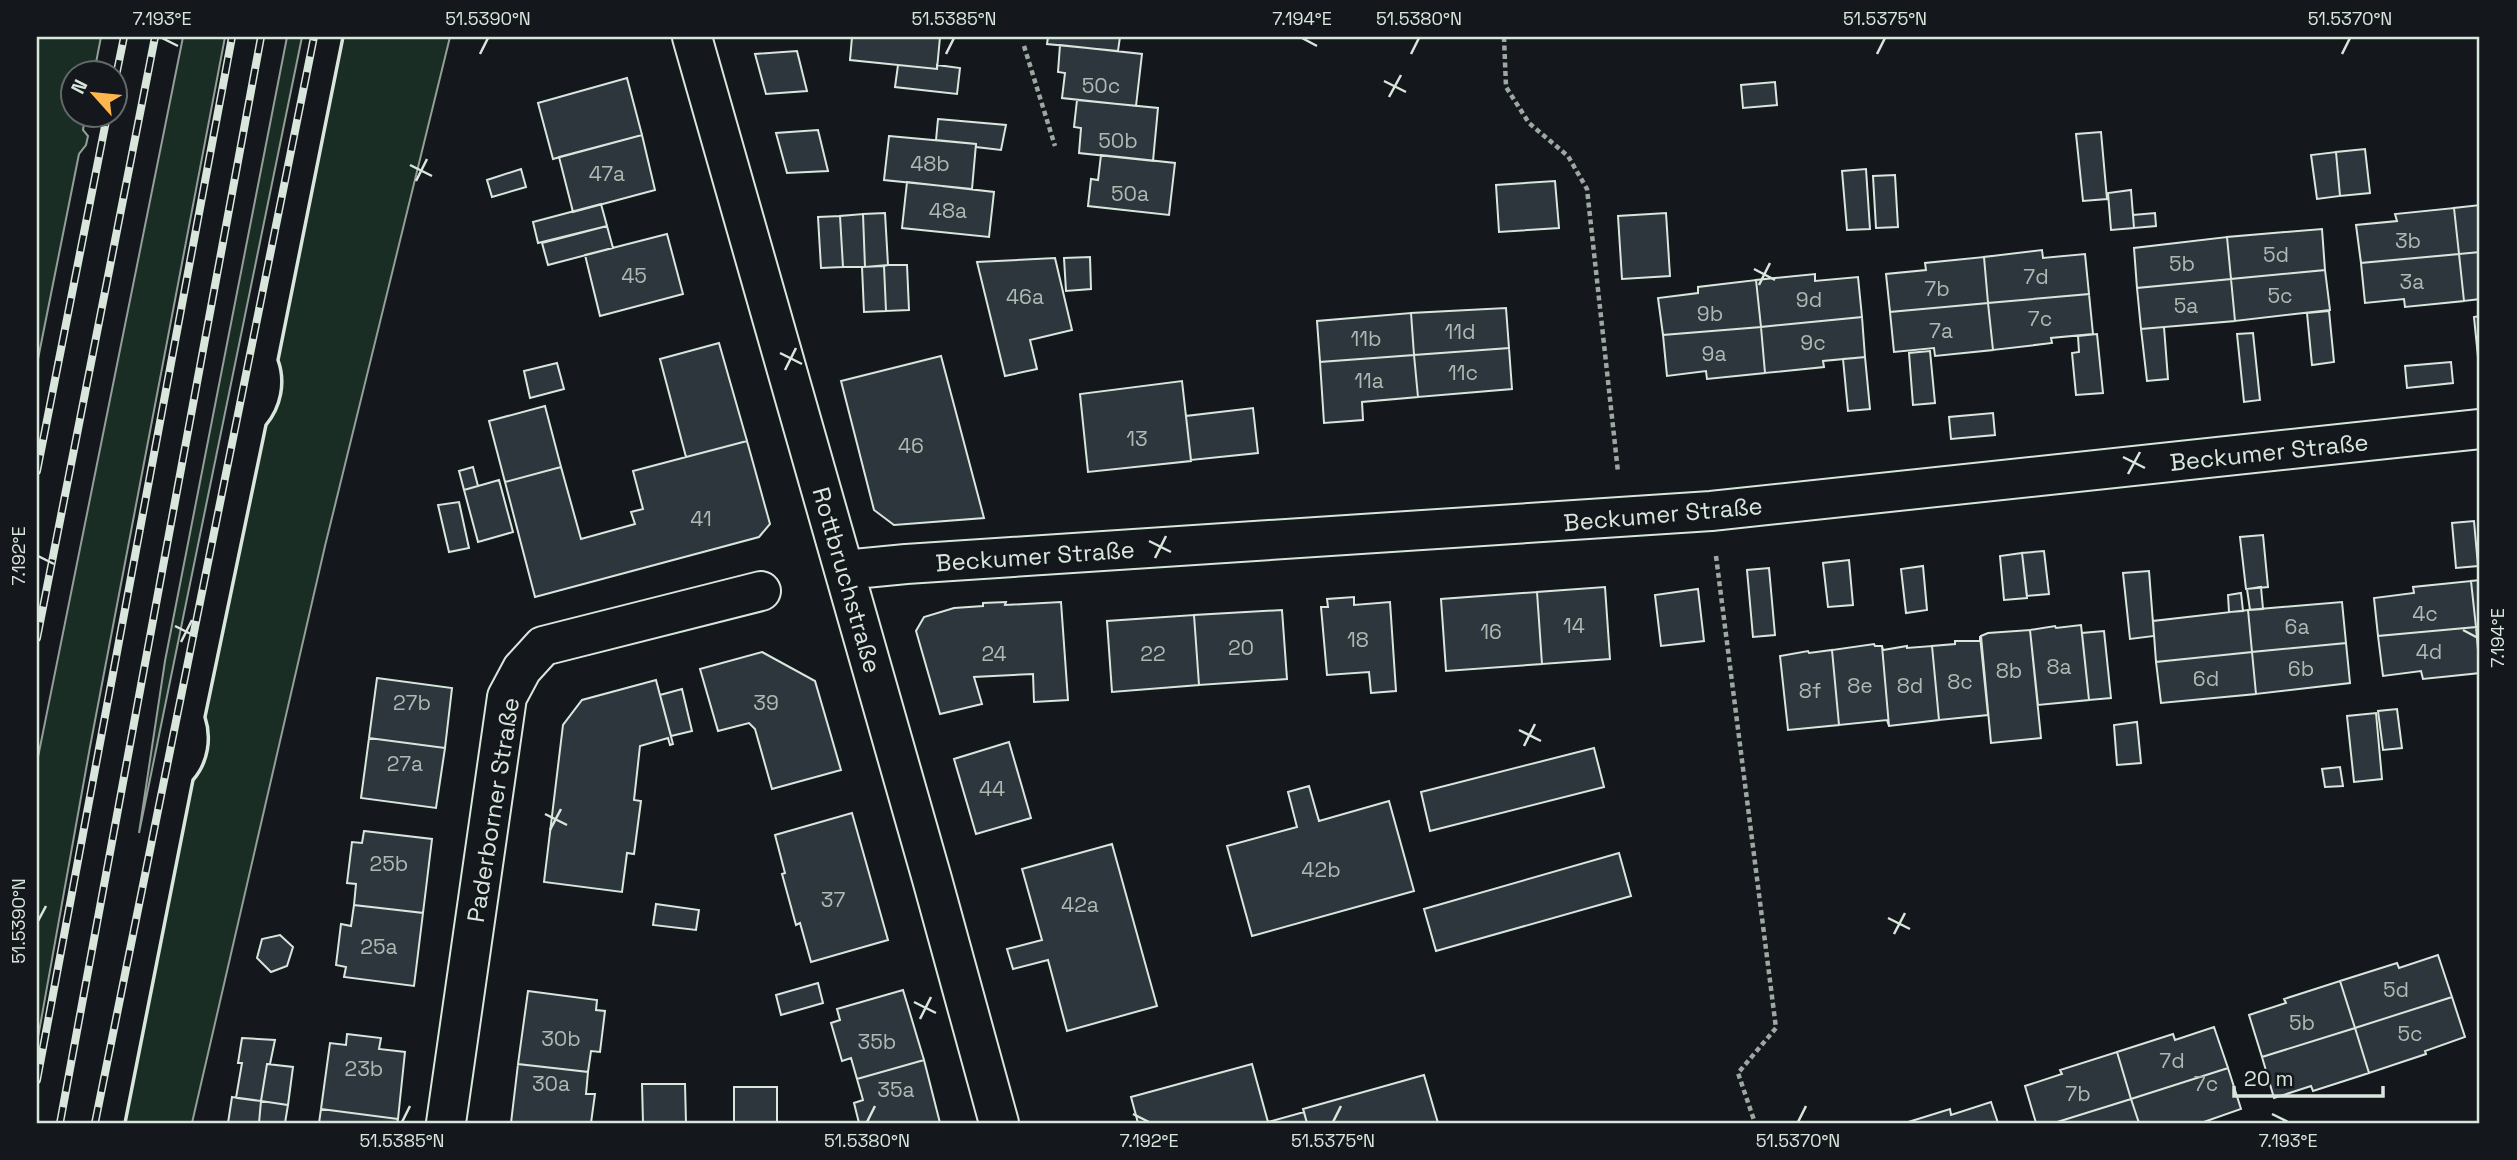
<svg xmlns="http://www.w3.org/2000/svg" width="2517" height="1160" font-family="'Space Grotesk',sans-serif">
<rect width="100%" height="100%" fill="#14181c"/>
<path fill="#1a2d24" stroke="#939e99" stroke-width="2" d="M37,37H101L94,73L74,74V116H85L83,130L88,136L86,145L79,154L37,364Z
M183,37H225L90,747L37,1043V762Z
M287,37H302L139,833L165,661Z
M343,37H450L325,546L192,1123H125L193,780C208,763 212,738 205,717L266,425C281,407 286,382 278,360Z"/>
<path fill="#2c363c" stroke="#d8e6dc" stroke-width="2" d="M852,37H940L937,69L850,60Z
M1048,37H1120L1118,51L1047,44Z
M1060,45L1142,54L1136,106L1062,98L1065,73L1058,72Z
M797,51L807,91L766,94L755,54Z
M898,65L937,69V65L960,68L957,94L895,87Z
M627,78L642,135L553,159L538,103Z
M1775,82L1777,105L1743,108L1741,85Z
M1077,100L1158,108L1153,161L1079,153L1081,128L1074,127Z
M938,119L1006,125L1001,150L976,147V144L936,140Z
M818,130L828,171L787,173L776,133Z
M2101,132L2107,199L2083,201L2076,134Z
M642,135L655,190L573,212L559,157Z
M889,136L976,144L972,189L884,180Z
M2365,149L2370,193L2340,196L2336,152Z
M2336,152L2340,196L2317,199L2311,155Z
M1101,155L1175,163L1169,215L1088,206L1091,179L1098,180Z
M521,169L526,187L492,197L487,180Z
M1866,169L1870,229L1847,230L1842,171Z
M1895,175L1898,227L1876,228L1873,176Z
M1555,181L1559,228L1499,232L1496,185Z
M907,182L994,192L989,237L902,228Z
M2131,190L2134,228L2111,230L2108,193Z
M601,204L607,226L538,243L533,222Z
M2480,205V252L2459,254L2454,208Z
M2454,208L2459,254L2361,263L2356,225L2397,221L2395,214Z
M885,213L888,265L865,267L863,214Z
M1666,213L1670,276L1622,279L1618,216Z
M2155,213L2156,226L2134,228L2133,215Z
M863,214L865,267H843L840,216Z
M840,216L843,267L821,268L818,217Z
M607,226L613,248L548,265L542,243Z
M2322,229L2325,270L2231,279L2227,237Z
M667,234L683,294L600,316L585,255Z
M2227,237L2231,279L2137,288L2134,248Z
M2042,250L2043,258L2085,254L2089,294L1988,303L1984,257Z
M2480,252V299L2464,301L2459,254Z
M2459,254L2464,301L2405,307L2404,299L2365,303L2361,263Z
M1090,257L1091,289L1066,291L1064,258Z
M1984,257L1988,303L1890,312L1886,274L1926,270L1925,263Z
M1055,258L1072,330L1030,340L1037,369L1005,376L977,262Z
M888,265H907L909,310L886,311L884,266Z
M884,266L886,311L864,312L862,267Z
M2325,270L2330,310L2235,321L2231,279Z
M1815,274V281L1858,277L1862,317L1761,327L1756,280Z
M2231,279L2235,321L2141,329L2137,288Z
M1756,280L1761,327L1663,335L1658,298L1698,293V287Z
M2089,294L2093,334L2051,338L2052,343L1993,350L1988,303Z
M1988,303L1993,350L1935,356L1934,348L1894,352L1890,312Z
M1506,308L1509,348L1414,355L1411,313Z
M2329,311L2334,362L2312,365L2307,313Z
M1411,313L1414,355L1320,362L1317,321Z
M2480,316V357H2478L2474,317Z
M1862,317L1865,357L1823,361L1824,367L1765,373L1761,327Z
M1761,327L1765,373L1707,379L1706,371L1667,376L1663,335Z
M2164,327L2168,379L2147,381L2141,329Z
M2253,333L2260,400L2244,402L2237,334Z
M2097,334L2103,393L2076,395L2072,353L2079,352L2078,336Z
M719,343L747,441L686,457L660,359Z
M1509,348L1512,389L1418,397L1414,355Z
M1930,351L1935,403L1913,405L1909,353Z
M1414,355L1418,397L1362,402L1363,420L1324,423L1320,362Z
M941,356L984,518L894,525L874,510L841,381Z
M1865,357L1870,409L1848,411L1843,359Z
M2451,362L2453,383L2407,388L2405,366Z
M557,363L564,389L530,398L524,371Z
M1182,381L1191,461L1088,472L1080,394Z
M545,406L561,467L505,482L489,421Z
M1253,408L1258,453L1191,460L1186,416Z
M1993,413L1995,435L1951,439L1949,417Z
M747,441L770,524L759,537L535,597L505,482L561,467L581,539L635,524L631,512L643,509L633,471Z
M473,467L478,486L464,490L459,471Z
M499,480L513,532L478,542L464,490Z
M459,502L469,548L449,552L438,505Z
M2474,521L2478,566L2456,568L2452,523Z
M2263,535L2268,587L2246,589L2240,537Z
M2044,551L2049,594L2027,596L2022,553Z
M2022,553L2027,598L2004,600L2000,556Z
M1849,560L1853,605L1828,607L1823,563Z
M1923,566L1927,610L1906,613L1901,569Z
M1769,568L1775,635L1753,637L1747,570Z
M2149,571L2154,636L2130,639L2123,573Z
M2480,580V627H2476L2471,581Z
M2471,581L2476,627L2378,636L2374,598L2414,593L2413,587Z
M1605,587L1610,659L1542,664L1537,592Z
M2261,587L2263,609L2250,610L2247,589Z
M1698,589L1704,641L1661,646L1655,595Z
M1537,592L1542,664L1446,671L1441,599Z
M2241,593L2243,611L2229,612L2228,595Z
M1354,597V605L1390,602L1396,691L1371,693L1369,672L1327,675L1321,607H1328L1327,599Z
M1006,602L1005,605L1061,602L1068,700L1034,702L1033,674L974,677L982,704L940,714L916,631L924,617L954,608L983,606V603Z
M2342,602L2346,643L2252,652L2248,610Z
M1282,610L1287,679L1199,685L1194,615Z
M2248,610L2252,652L2156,662L2153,621Z
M1194,615L1199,685L1112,692L1107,621Z
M2081,625L2089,700L2038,705L2030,630L2055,626L2056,628Z
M2476,627H2480V666Z
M2476,627L2480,673L2423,679L2421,671L2383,676L2378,636Z
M2030,630L2041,738L1991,743L1981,636L1988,633Z
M2104,631L2111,698L2089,700L2082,633Z
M1980,636L1988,715L1939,720L1932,646L1955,644V641H1980Z
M2346,643L2350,683L2256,694L2252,652Z
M1874,644L1875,646H1882L1889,726L1887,720L1839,725L1832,650Z
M1882,646L1883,650L1907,646V648L1932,646L1939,720L1889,726Z
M1832,650L1839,725L1788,730L1780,656L1808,651L1809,653Z
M762,652L815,681L841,770L772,789L755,729L749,723L718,731L700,669Z
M2252,652L2256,694L2161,703L2156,662Z
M377,678L452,688L445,748L369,738Z
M656,680L673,744L670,745L668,738L640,746L634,800L641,801L634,854L627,853L622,892L544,882L563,725L582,700Z
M682,689L692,731L671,736L660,695Z
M2397,709L2402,748L2383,750L2378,711Z
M2376,713L2382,779L2354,782L2347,716Z
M2137,722L2141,763L2117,765L2114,725Z
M369,738L445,748L436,808L361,798Z
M1009,742L1031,818L976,834L954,759Z
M1594,748L1604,787L1430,831L1421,792Z
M2340,767L2343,786L2325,787L2322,769Z
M1309,786L1319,821L1389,801L1414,891L1252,936L1227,846L1297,827L1288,792Z
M852,813L888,940L811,962L800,923L796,925L782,874L785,873L775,835Z
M364,831L432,839L423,913L354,905L356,884L347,883L352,842L362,843Z
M1112,844L1157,1006L1067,1031L1048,960L1013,969L1007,949L1042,940L1022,869Z
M1619,853L1631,896L1436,951L1424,909Z
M656,904L699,910L696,930L653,925Z
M354,905L423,913L414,986L344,977L346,967L336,965L341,924L351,926Z
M280,935L293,947L287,966L271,972L257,958L262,939Z
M2438,955L2452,997L2355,1028L2340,981L2397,963L2399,968Z
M2340,981L2355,1028L2262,1057L2249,1015L2286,1003L2284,999Z
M818,983L823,1003L781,1015L776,995Z
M903,990L924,1060L857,1079L851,1058L842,1061L831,1023L840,1020L837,1009Z
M528,991L597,1000L596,1010L605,1011L600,1052L591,1051L588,1072L518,1064Z
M2452,997L2465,1037L2425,1051L2426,1054L2369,1073L2355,1028Z
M2214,1027L2228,1068L2131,1099L2117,1052L2173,1034L2175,1040Z
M2355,1028L2369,1073L2313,1091L2311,1086L2274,1098L2262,1057Z
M347,1034L381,1038L379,1049L405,1052L398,1119L321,1109L330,1043L346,1045Z
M242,1038L275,1040L270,1064H267L261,1101L236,1098L242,1063H238Z
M2117,1052L2131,1099L2054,1123H2036L2025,1086L2062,1074L2060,1070Z
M924,1060L940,1123H859L854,1103L863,1100L857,1079Z
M267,1064L293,1067L288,1105L261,1101Z
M518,1064L588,1072L586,1094H595L591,1123H511Z
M1252,1064L1268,1122L1304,1112L1307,1123H1138L1131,1097Z
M2228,1068L2241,1109L2201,1123H2139L2131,1099Z
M1424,1075L1438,1123H1307L1303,1109Z
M642,1084H685L686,1123H643Z
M734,1087H777V1123H734Z
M232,1097L261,1101L259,1123H228Z
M2131,1099L2139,1123H2054Z
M261,1101L288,1105L285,1123H259Z
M1991,1102L1998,1123H1905L1950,1109L1951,1115Z
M321,1109L398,1119L397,1123H319Z"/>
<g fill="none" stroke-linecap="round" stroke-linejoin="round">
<g stroke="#d8e6dc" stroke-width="42">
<path id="minor" d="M692,37L932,879L999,1123
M844,570L906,564L1711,511L2480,429
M446,1123L507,697L522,669L543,646L761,591"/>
</g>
<path stroke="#9da8a2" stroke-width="4.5" stroke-dasharray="5 3.5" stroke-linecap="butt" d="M1504,37L1506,87L1529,123L1568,156L1587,189L1618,472
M1024,46L1055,146
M1716,556L1776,1028L1738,1073L1755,1123"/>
<use href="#minor" stroke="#14181c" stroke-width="38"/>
<g stroke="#d8e6dc" stroke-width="8">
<path id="rail" d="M116,76L124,37
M37,471L107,116
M37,638L155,37
M37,1080L232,37
M60,1123L261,37
M95,1123L314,37"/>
</g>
<use href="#rail" stroke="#14181c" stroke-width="5" stroke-dasharray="16" stroke-linecap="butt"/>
<path stroke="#d8e6dc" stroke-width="3.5" d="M125,1123L193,780C208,763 212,738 205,717L266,425C281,407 286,382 278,360L343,37"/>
</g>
<path fill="none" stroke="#d8e6dc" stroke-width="2.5" d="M162,38L178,46M1302,38L1317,46M480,54L488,38M946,54L954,38M1411,54L1419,38M1877,54L1885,38M2342,54L2350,38M1384,81L1406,92M1389,97L1401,75M410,165L432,176M416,181L427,159M1754,269L1775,280M1759,285L1770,263M780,353L802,364M785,370L796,348M2123,457L2145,468M2128,474L2140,452M1149,541L1171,552M38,556L54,564M1155,558L1166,536M175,626L197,637M2463,630L2478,638M181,642L192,620M1519,730L1541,741M1524,746L1535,724M545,814L567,825M550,830L561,809M1888,918L1910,929M38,921L46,906M1894,934L1905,913M914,1002L936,1013M920,1019L931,997M1133,1114L1149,1122M2272,1114L2288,1122M402,1122L410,1106M867,1122L875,1106M1333,1122L1341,1106M1798,1122L1806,1106"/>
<g text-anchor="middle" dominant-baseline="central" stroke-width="5" stroke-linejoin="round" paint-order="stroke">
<g font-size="21" fill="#adbab4">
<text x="1101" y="85">50c</text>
<text x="1118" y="140">50b</text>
<text x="930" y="163">48b</text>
<text x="607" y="173">47a</text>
<text x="1130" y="193">50a</text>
<text x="948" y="210">48a</text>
<text x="2408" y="240">3b</text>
<text x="2276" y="254">5d</text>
<text x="2182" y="263">5b</text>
<text x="634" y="275">45</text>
<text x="2036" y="276">7d</text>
<text x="2412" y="281">3a</text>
<text x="1937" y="288">7b</text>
<text x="2280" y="295">5c</text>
<text x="1025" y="296">46a</text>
<text x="1809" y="299">9d</text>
<text x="2186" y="305">5a</text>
<text x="1710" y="313">9b</text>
<text x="2040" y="318">7c</text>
<text x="1941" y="330">7a</text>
<text x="1460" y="331">11d</text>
<text x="1366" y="338">11b</text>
<text x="1813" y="342">9c</text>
<text x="1714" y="353">9a</text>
<text x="1463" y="372">11c</text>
<text x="1369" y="380">11a</text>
<text x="1137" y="438">13</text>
<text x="911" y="445">46</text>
<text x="701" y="518">41</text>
<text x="2425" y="613">4c</text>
<text x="1574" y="625">14</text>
<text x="2297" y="626">6a</text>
<text x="1491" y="631">16</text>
<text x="1358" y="639">18</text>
<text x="1241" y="647">20</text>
<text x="2429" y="651">4d</text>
<text x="994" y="653">24</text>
<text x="1153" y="653">22</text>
<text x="2059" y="666">8a</text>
<text x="2301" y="668">6b</text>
<text x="2009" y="670">8b</text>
<text x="2206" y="678">6d</text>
<text x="1960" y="681">8c</text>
<text x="1860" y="685">8e</text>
<text x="1910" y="685">8d</text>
<text x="1810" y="690">8f</text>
<text x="412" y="702">27b</text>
<text x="766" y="702">39</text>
<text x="405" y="763">27a</text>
<text x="992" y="788">44</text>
<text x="389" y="863">25b</text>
<text x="1321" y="869">42b</text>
<text x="833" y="899">37</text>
<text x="1080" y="904">42a</text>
<text x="379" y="946">25a</text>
<text x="2396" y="989">5d</text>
<text x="2302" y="1022">5b</text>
<text x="2410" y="1033">5c</text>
<text x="561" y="1038">30b</text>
<text x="877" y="1041">35b</text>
<text x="2172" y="1060">7d</text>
<text x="364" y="1068">23b</text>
<text x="551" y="1083">30a</text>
<text x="2206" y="1083">7c</text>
<text x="896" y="1089">35a</text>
<text x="2078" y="1093">7b</text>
</g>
<g font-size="24" fill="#d8e6dc" stroke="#14181c">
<text transform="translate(2269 452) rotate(-6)">Beckumer Straße</text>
<text transform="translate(1663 514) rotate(-5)">Beckumer Straße</text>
<text transform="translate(1035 556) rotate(-4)">Beckumer Straße</text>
<text transform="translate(847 580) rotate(74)">Rottbruchstraße</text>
<text transform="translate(493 810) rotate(-81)">Paderborner Straße</text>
</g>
</g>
<rect width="2517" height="1160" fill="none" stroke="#14181c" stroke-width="77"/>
<g transform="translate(94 94) rotate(297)"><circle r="33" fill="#14181c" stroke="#626a69" stroke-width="2"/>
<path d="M0-5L12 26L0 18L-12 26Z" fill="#ffb74d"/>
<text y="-10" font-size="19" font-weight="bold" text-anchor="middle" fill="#d8e6dc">N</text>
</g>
<path d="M2234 1086v10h149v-10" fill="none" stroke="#d8e6dc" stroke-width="3.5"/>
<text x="2244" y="1086" font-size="21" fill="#d8e6dc" stroke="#14181c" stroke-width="5" paint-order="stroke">20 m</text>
<rect x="38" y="38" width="2440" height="1084" fill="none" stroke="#d8e6dc" stroke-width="2.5"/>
<g font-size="18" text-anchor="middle" fill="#d8e6dc">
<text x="162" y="25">7.193°E</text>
<text x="488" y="25">51.5390°N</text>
<text x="954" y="25">51.5385°N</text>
<text x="1302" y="25">7.194°E</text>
<text x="1419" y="25">51.5380°N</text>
<text x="1885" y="25">51.5375°N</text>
<text x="2350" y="25">51.5370°N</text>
<text transform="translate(19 556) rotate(-90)" y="6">7.192°E</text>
<text transform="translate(2498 638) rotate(-90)" y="6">7.194°E</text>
<text transform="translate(19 921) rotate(-90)" y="6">51.5390°N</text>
<text x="402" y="1147">51.5385°N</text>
<text x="867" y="1147">51.5380°N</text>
<text x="1149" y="1147">7.192°E</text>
<text x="1333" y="1147">51.5375°N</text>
<text x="1798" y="1147">51.5370°N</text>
<text x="2288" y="1147">7.193°E</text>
</g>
</svg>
